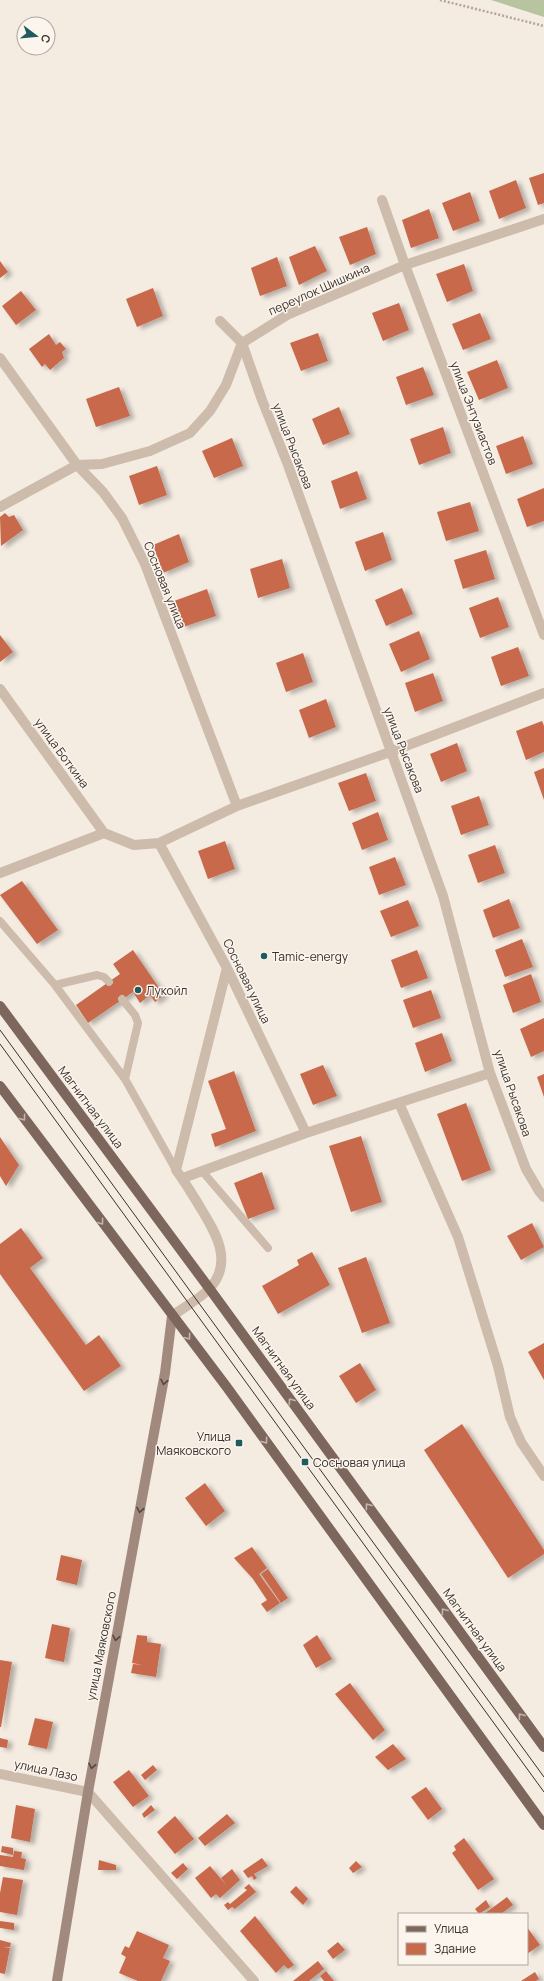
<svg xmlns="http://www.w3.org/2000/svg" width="544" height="1981" font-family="Manrope,sans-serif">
<defs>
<filter id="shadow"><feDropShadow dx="4.5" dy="2.5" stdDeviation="2" flood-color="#0004"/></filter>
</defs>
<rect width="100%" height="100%" fill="#f4ebe1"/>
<path fill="#b8c4a0" d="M491,0H544V17Z"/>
<path fill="#c8694b" filter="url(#shadow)" d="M544,173V203L538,205L529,178Z
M516,180L526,208L499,219L489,191Z
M470,192L480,221L453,231L442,203Z
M429,209L439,238L411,248L402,220Z
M367,227L376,254L350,265L339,237Z
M315,246L327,271L299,285L289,257Z
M277,257L287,286L260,296L251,268Z
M0,261L8,272L0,278Z
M464,264L473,291L447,302L436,274Z
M153,288L163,316L137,327L126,299Z
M21,291L36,310L16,325L2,306Z
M399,303L409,330L383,341L372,313Z
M480,313L491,339L463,350L452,324Z
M318,333L328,361L301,371L290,343Z
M49,334L56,345L60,342L66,349L62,352L64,358L50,370L45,364L42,367L29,349Z
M497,360L508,388L479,400L467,372Z
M423,367L434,395L406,405L396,377Z
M119,387L130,416L96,427L86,399Z
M339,407L350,434L323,445L312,419Z
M443,427L451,453L419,465L410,439Z
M523,436L533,464L506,474L496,446Z
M232,438L243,466L214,478L202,451Z
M157,466L167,495L139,505L129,476Z
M357,471L367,499L340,509L331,481Z
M544,488V521L527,527L517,499Z
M470,502L479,531L446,541L437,512Z
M5,513L9,517L14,515L23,530L1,546L0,517Z
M383,532L392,560L365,571L355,542Z
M179,534L189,562L163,573L153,545Z
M486,550L495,579L463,589L454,560Z
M282,559L290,588L258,598L250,569Z
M402,588L413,614L386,626L375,600Z
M207,589L216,616L183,627L174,601Z
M498,597L509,627L480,638L469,608Z
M419,631L430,659L401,672L389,644Z
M0,635L13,652L0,662Z
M518,647L529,676L501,686L491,657Z
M303,653L313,682L286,692L276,663Z
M433,673L443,701L415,712L405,683Z
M326,699L336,727L309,738L299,710Z
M542,721L544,726V752L526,760L516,731Z
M457,743L467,771L441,782L430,754Z
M544,768V800L534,772Z
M366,773L376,801L349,811L338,783Z
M479,796L489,825L461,835L451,806Z
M378,812L388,840L362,850L352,823Z
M225,841L235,869L208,879L198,851Z
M495,845L505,873L478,883L468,855Z
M395,857L406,885L379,895L369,867Z
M22,881L58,930L37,944L0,895Z
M509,899L520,928L493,938L483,910Z
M408,900L419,926L391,937L380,911Z
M522,939L533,967L505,977L495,950Z
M133,950L164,995L155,1002L150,995L140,1003L133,992L88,1023L76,1005L120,974L113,964Z
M417,950L428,978L401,988L391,960Z
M531,974L541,1002L513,1013L503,985Z
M431,990L441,1018L413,1028L403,1000Z
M544,1018V1051L531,1057L520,1029Z
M442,1033L452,1061L425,1072L415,1043Z
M323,1065L337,1096L313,1105L300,1074Z
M234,1071L256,1131L215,1147L211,1134L226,1129L208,1081Z
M544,1074V1097L537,1077Z
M466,1103L491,1170L462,1181L437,1114Z
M361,1136L382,1202L351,1212L329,1146Z
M0,1137L19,1165L6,1186L0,1176Z
M262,1172L275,1209L248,1219L234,1183Z
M532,1223L544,1247L521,1260L507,1236Z
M21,1228L43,1258L30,1268L83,1341L86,1345L99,1335L121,1366L84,1391L0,1274V1244Z
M312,1252L330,1285L278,1314L262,1286L299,1265L297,1260Z
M366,1257L390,1323L362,1333L338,1268Z
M544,1343V1380L528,1352Z
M360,1363L376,1390L356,1403L339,1376Z
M462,1424L544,1550V1554L508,1578L424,1450Z
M205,1483L225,1511L206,1526L185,1498Z
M252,1547L267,1568L259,1574L280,1603L267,1612L261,1604L267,1600L253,1579L234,1558Z
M61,1555L82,1560L77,1585L56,1580Z
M268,1569L288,1598L281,1603L261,1574Z
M52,1624L70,1628L64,1662L45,1658Z
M137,1635L147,1636V1642L161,1644L156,1677L131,1673L133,1664L143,1665L132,1663Z
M317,1635L332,1659L316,1668L303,1645Z
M0,1660L12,1662L1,1727H0Z
M350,1683L385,1730L373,1740L335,1694Z
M35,1718L53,1722L47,1749L28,1745Z
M0,1738L8,1740L7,1748L0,1747Z
M393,1744L406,1759L388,1770L375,1757Z
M153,1765L157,1770L145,1780L141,1775Z
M129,1770L149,1796L133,1807L113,1782Z
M426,1787L442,1809L428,1820L411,1797Z
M16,1805L35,1809L30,1842L11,1838Z
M151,1805L155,1810L144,1818L142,1814Z
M227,1814L235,1823L205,1846L198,1838Z
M175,1816L194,1839L175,1854L157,1832Z
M464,1838L494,1879L478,1890L452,1853L456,1850L454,1846Z
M2,1846L13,1848V1855L1,1852Z
M14,1851L22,1852L21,1858L26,1859L24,1870L0,1866V1855L13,1857Z
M262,1858L268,1866L254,1874L257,1878L254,1880L252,1876L248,1878L243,1871Z
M99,1860L116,1865V1870H98Z
M356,1861L362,1867L353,1873L349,1868Z
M183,1863L188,1869L177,1879L171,1873Z
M210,1866L227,1886L221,1878L232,1869L240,1880L220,1898L216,1894L211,1898L195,1878Z
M3,1877L23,1880L17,1915L0,1912V1893Z
M249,1884L256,1892L235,1909L232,1907L228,1910L224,1905L228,1902L230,1904L247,1890L244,1888Z
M296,1886L308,1899L303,1905L290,1892Z
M507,1897L513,1905L501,1914H484Z
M486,1900L490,1907L479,1914L475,1909Z
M255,1916L294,1965L288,1969L284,1965L276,1973L240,1931Z
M0,1921L14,1923V1930L0,1928Z
M527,1927L540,1945L527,1954Z
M137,1931L169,1945L163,1958L170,1961L161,1981H138L119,1973L126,1957L121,1954L125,1946L129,1948Z
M0,1940L11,1943L10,1947H4L10,1948L5,1974L0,1973Z
M338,1942L345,1950L333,1959L327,1951Z
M318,1961L324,1969L309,1981H293Z
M326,1971L334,1981H324L320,1976Z
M535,1972L539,1979L536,1981H521Z"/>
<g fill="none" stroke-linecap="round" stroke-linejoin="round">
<path stroke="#b9a596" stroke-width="2.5" stroke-dasharray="2 2" stroke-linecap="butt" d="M440,0L544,26"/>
<path stroke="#cdbbac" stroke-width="8" d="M0,921L55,985L125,1079L176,1170
M55,985L97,975L104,977L109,982
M122,999L135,1015L138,1023L125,1079
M202,1171L268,1248"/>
<path stroke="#cdbbac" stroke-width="10" d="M382,200L405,265L544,635
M220,321L242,343L262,400L288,465L443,896L490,1073L526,1169L539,1191L544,1197
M0,358L77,465L103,492L122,518L145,564L237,806
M0,507L77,465L102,464L150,451L190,433L210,411L226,385L242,343L287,315L405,265L544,219
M0,689L104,833
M159,843L227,968L306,1133
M0,873L104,833L134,845L159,843L237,806L390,752L544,693
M399,1103L458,1237L498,1366L510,1417L521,1442L544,1476
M183,1178L306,1133L490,1073
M172,1316C184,1307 200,1299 210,1288C234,1261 215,1232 200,1207C192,1194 185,1182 176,1170L227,968
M0,1774L88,1792L254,1981"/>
<path stroke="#a18a7d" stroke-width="10" d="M57,1981L88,1792L165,1373L172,1316"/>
<path stroke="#7d675c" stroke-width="10" d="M0,1006L209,1288L544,1747
M0,1086L226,1386L544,1825"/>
<path stroke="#3b302b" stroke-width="1" d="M0,1030L544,1777
M0,1044L544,1792"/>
</g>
<defs><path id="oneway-chevron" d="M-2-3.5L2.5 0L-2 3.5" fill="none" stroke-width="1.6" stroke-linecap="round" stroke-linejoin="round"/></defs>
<g stroke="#c2b5ac">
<use href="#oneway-chevron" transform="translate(23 1118) rotate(53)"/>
<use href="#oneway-chevron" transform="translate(101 1222) rotate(53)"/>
<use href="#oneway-chevron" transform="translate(188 1337) rotate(53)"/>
<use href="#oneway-chevron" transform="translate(291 1401) rotate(-126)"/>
<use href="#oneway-chevron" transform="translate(265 1441) rotate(54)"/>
<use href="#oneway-chevron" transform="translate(368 1506) rotate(-126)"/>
<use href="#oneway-chevron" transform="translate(444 1611) rotate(-126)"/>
<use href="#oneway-chevron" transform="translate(521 1716) rotate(-126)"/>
</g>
<g stroke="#544640">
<use href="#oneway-chevron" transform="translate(164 1382) rotate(101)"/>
<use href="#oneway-chevron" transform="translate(140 1510) rotate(101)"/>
<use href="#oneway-chevron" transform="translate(116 1638) rotate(101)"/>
<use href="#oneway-chevron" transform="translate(92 1766) rotate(101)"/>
</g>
<g fill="#1f5a5e" stroke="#fbf5ee" stroke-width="1.5">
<circle cx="264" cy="956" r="4"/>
<circle cx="138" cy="990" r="4"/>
<rect x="235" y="1439" width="8" height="8" rx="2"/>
<rect x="301" y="1458" width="8" height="8" rx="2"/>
</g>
<g text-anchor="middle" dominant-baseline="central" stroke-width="3" stroke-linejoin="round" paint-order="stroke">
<g font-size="12" fill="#3b302b" stroke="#fbf5ee">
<text transform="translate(319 289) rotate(-24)">переулок Шишкина</text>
<text transform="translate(474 413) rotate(69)">улица Энтузиастов</text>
<text transform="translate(293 446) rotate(69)">улица Рысакова</text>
<text transform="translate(165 585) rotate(68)">Сосновая улица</text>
<text transform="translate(404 750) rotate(69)">улица Рысакова</text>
<text transform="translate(62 753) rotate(54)">улица Боткина</text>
<text transform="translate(247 981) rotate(64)">Сосновая улица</text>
<text transform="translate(513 1093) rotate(71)">улица Рысакова</text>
<text transform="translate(91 1107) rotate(53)">Магнитная улица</text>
<text transform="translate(284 1368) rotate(54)">Магнитная улица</text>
<text transform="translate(475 1630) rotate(54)">Магнитная улица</text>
<text transform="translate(101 1646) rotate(-79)">улица Маяковского</text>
<text transform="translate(46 1770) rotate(12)">улица Лазо</text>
</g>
<g font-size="12" fill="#3b302b" stroke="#fbf5ee" text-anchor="start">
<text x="272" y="956">Tamic-energy</text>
<text x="146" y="990">Лукойл</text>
<text x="231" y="1436" text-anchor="end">Улица<tspan x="231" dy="14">Маяковского</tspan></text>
<text x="313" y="1462">Сосновая улица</text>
</g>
</g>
<rect x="398" y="1913" width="130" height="52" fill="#fbf5ee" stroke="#aea6a0"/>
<rect x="406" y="1926" width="20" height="6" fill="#7d675c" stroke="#aea6a0"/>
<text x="434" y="1933" font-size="12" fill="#3b302b">Улица</text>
<rect x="406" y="1943" width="20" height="12" fill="#c8694b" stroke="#aea6a0"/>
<text x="434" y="1953" font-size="12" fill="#3b302b">Здание</text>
<g transform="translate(36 36) rotate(106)"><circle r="19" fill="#fbf5ee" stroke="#aea6a0"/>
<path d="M0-3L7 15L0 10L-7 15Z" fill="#1f5a5e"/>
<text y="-6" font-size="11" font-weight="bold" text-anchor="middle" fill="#3b302b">С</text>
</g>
</svg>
